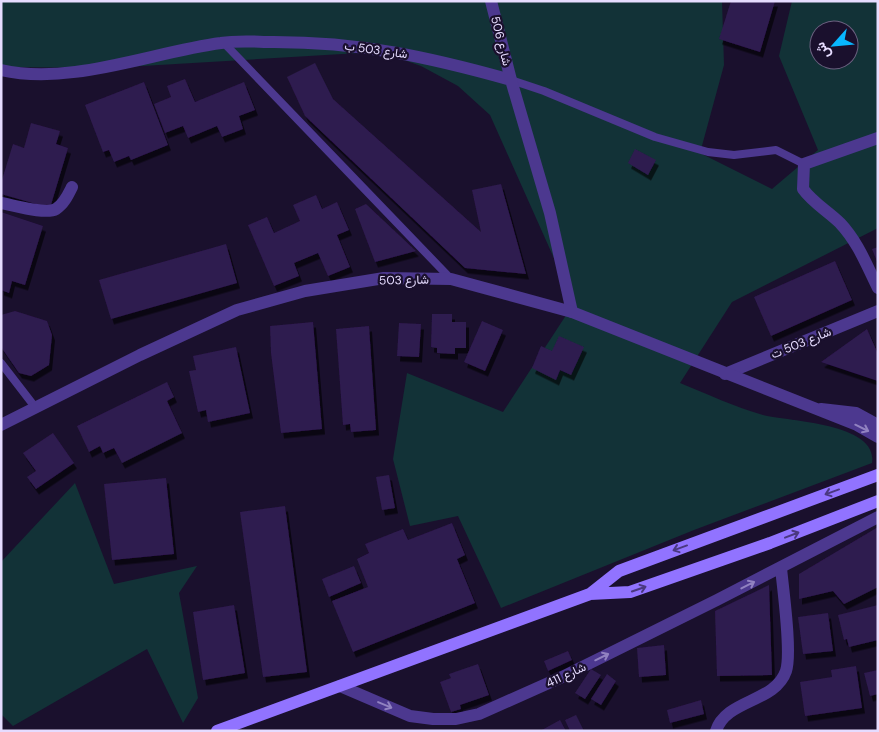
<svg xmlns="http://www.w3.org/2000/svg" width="879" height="732" font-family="'DM Sans',Vazirmatn,sans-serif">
<defs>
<filter id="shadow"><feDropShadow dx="3" dy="5.5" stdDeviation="0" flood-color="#0009"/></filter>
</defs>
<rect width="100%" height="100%" fill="#1a102d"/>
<path fill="#123237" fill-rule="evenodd" d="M1,1H722L724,65L700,153L772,189L818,150L779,56L792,1H878V228L732,302L680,383C707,394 735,407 763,415C782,421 879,422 872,463L694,530L501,608L458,516L410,526L393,459L407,373L503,412L574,303L490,115L458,86L421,66L401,59L359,53L108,68L1,67ZM819,30H849V60H819Z
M75,483L114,584L197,566L179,593L198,698L183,723L147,649L13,726L1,714V562Z"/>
<path fill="#2f1a4f" filter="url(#shadow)" d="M731,1H775L760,52L719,39Z
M315,63L333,99L481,232L472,190L501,184L526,274L465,268L305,116L287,77Z
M185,79L195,102L244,82L255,110L239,116L243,129L222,137L217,126L188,138L183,126L165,133L154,104L171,97L167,86Z
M144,82L168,145L131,160L129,156L114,162L109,150L103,152L85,105Z
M31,123L60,131L56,144L68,148L50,208L1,194V183L13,144L24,148Z
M635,149L656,160L648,175L628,163Z
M316,195L322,209L337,202L349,230L337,235L350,267L328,276L318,253L294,263L299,276L274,286L248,225L267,217L274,233L300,221L293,205Z
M366,204L416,251L375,262L355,209Z
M1,212L43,226L25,285L12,281L9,293L1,290Z
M226,244L237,283L111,319L99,280Z
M878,247V264L872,249Z
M835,261L852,300L771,336L754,297Z
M15,311L47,321L52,335L49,365L31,376L19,373L1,347V315Z
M432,314H452V322H466V348H455V354L437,353V348L431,347Z
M482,321L503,330L485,371L464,362Z
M313,322L322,429L281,433L271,353L270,326Z
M399,323L421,324L419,357L397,356Z
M369,326L376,430L351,432L350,424L343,425L336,329Z
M867,329L878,354V381L821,362Z
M559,336L584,347L571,375L560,370L556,380L532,368L541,346L552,351Z
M236,347L250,413L208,422L206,410L198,412L189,371L196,370L193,356Z
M167,382L174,397L167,401L182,433L122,463L114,448L103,453L100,446L89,452L77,426Z
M53,433L74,463L36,489L27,477L36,471L23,453Z
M389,475L395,508L382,510L376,477Z
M166,478L174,554L112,560L104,484Z
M285,506L307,672L263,677L240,512Z
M452,523L465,555L457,559L475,603L353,652L332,601L368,587L357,559L369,553L365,544L403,529L408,540Z
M878,527V587L844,604L833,591L799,599V574Z
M354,566L361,583L329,597L322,579Z
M769,585L772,675L717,676L715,611Z
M234,605L245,673L203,680L193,612Z
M878,605V640L849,647L847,639L844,640L838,615Z
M828,613L833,651L803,654L798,617Z
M664,645L666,675L639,677L637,648Z
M568,651L572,660L548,671L544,661Z
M478,664L489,695L460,705L461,709L451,712L440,682L451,678L449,674Z
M856,666L862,708L805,716L800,682L832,677L831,670Z
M591,669L601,675L585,699L575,693Z
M878,670V694L870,696L864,673Z
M607,674L616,681L601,705L591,699Z
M701,700L704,714L670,723L667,710Z
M576,715L584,731H570L565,720Z
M560,720L566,731H540Z"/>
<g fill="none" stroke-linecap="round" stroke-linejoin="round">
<path stroke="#4c388f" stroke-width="8" d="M223,42L451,279
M511,80L544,91L655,137L708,152L734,155L776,150L804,164
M1,363L35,407"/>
<path stroke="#4c388f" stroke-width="12" d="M491,1L511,80
M1,70C71,86 152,52 221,43C238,40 257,42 274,42C360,42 429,57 511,80L550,213L572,312
M878,138L804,164L803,189C813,203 828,211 840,223C858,242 867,266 878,288
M1,203C13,205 46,215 56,209C64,204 68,195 72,187
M725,374L878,311
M340,686L410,716L433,719H456L479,714L562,677L717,600L878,517
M716,731C726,699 775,703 786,671C792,653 783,589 781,568"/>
<path stroke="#4c388f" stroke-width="12" d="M821,409L856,413L878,425
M1,425L140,355L237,310L305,291L384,278L451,279L572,312L857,425L878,437"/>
<path stroke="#9173ff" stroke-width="12" d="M590,594L619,571L878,475
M217,731L590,594L630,592L770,543L878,501"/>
</g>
<defs><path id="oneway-shaft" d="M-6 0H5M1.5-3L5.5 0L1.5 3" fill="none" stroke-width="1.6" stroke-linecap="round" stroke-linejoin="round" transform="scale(1.25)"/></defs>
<g stroke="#9182c1">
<use href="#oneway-shaft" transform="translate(862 428) rotate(26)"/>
<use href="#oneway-shaft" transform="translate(748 585) rotate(-27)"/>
<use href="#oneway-shaft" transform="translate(602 657) rotate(-26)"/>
<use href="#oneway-shaft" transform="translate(385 705) rotate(23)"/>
</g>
<g stroke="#4a3881">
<use href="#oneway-shaft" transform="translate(832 492) rotate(160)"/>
<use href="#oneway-shaft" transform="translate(792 535) rotate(-21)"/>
<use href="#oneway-shaft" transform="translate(680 548) rotate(160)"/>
<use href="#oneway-shaft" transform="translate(639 589) rotate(-19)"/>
</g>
<g text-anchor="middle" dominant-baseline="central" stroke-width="4.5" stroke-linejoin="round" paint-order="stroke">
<g font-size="12" fill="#e6dcff" stroke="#1a102d">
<text transform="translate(501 41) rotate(76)">شارع 506</text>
<text transform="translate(376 50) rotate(8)">شارع 503 ب</text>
<text transform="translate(404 280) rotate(-1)">شارع 503</text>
<text transform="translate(801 343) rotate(-22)">شارع 503 ت</text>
<text transform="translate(566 675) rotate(-25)">شارع 411</text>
</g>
</g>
<rect width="879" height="732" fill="none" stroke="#e6dcff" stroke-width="5"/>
<g transform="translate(834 45) rotate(243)"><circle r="24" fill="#1a102d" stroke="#6c6281"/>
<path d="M0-4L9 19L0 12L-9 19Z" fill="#08b7ff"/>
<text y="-8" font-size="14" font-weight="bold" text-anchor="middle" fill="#e6dcff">ش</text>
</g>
</svg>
